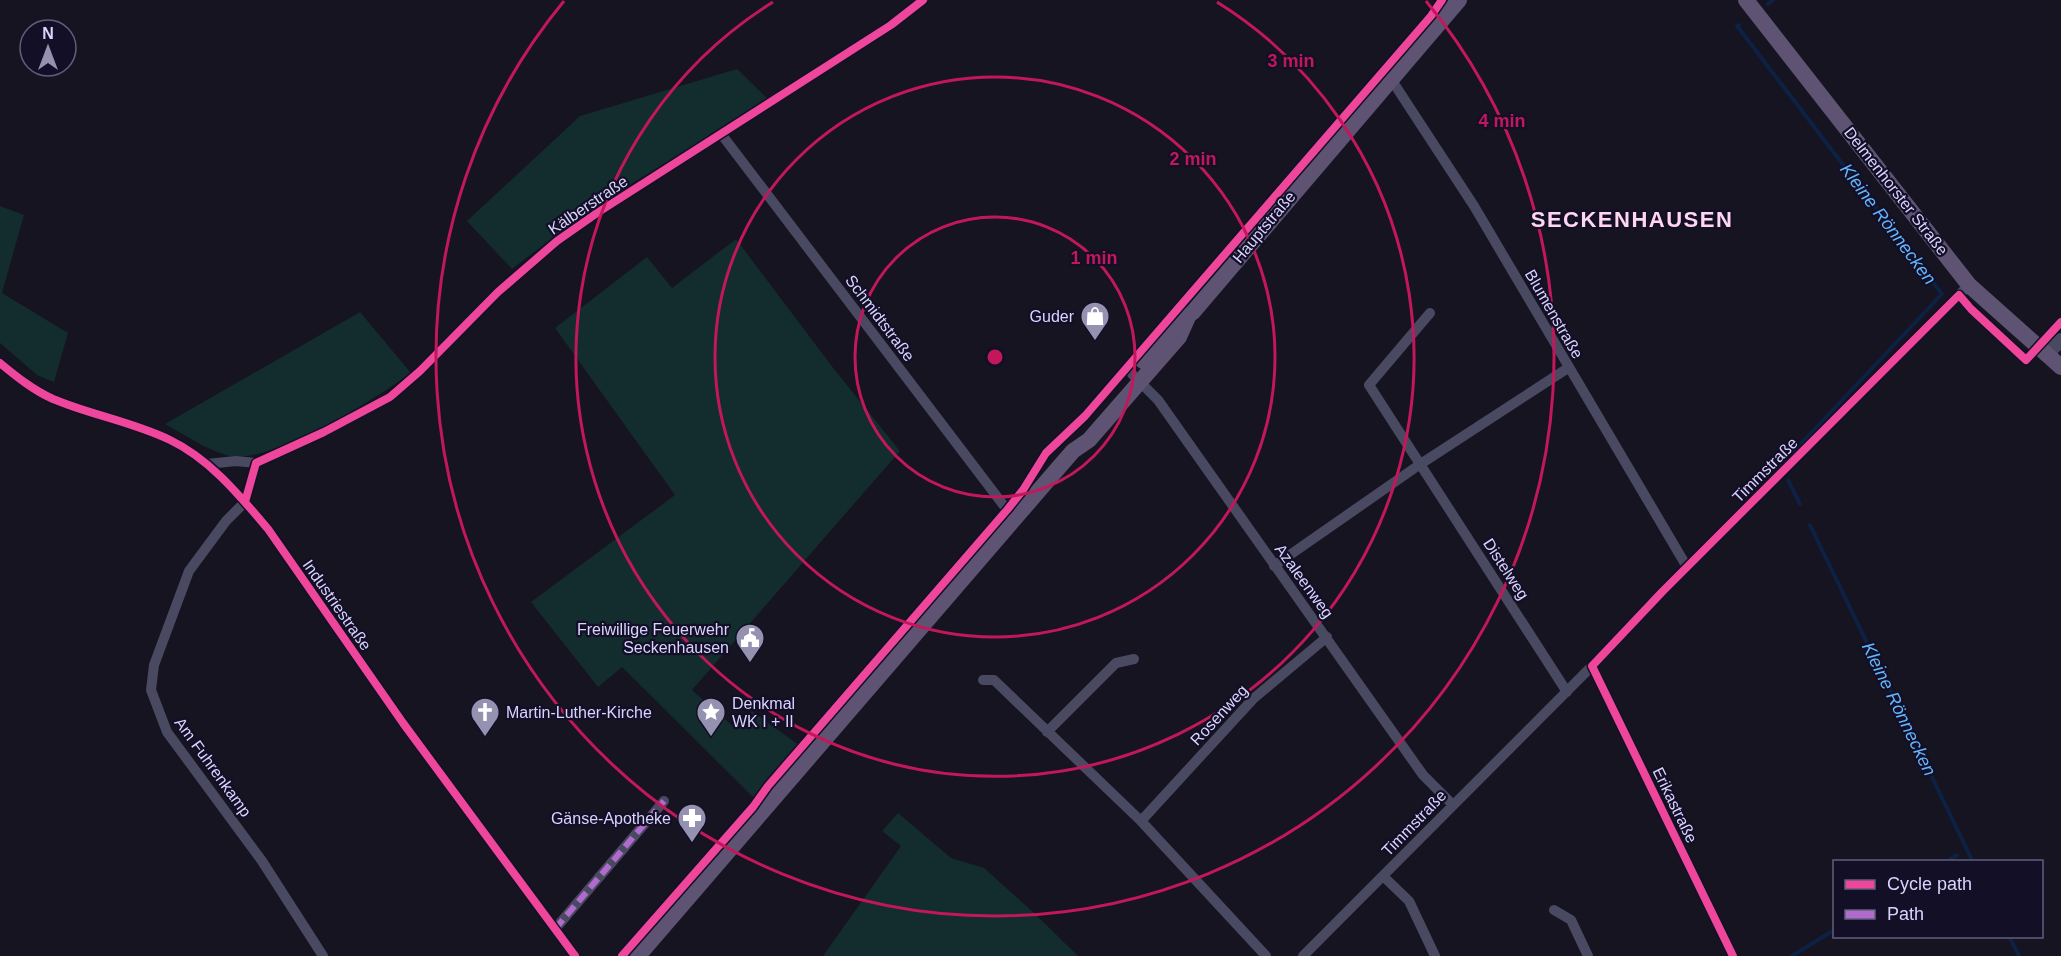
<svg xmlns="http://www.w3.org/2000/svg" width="2061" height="956" font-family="Helvetica,sans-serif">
<rect width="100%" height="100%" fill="#161421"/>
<path fill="#132c2d" d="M737,69L767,98L690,148L589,210L512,269L467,221L580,116Z
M0,206L24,215L2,293L68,333L54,382L37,375L0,343Z
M736,239L834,369L900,451L692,690L735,728L752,711L800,746L753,797L622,667L598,687L531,602L675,495L555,328L647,257L672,288Z
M360,312L411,373C377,398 266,468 226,455C205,449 184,434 165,424Z
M898,813L951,858L984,868L1033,912L1078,956H823L901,846L882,831Z"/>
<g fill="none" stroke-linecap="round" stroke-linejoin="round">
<path stroke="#0d2144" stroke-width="4" d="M1768,4L1773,0
M1739,25L1737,26L1942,294L1781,465
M1788,480L1800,504
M1810,525L1973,862
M1946,862L1957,855
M2009,936L2019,956
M1792,956L1834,930"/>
<path stroke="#4a4962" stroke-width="10" d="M1391,79L1474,206L1687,567
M722,135L1014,519
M1430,313L1369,385L1567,692
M0,363C17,377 33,390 53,399C91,415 133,422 170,440C210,459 240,496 268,529L403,723L575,956
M1132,374L1158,400L1423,775L1453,805
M207,464L236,461L256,463
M1274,566L1419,465L1568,368
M1592,666L1733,956
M983,680H994L1141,821L1266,956
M1047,732L1116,663L1134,659
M1141,821L1253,699L1327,637
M1383,876L1409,901L1435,956
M1554,910L1571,920L1588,956
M555,929L664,801
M323,956L262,861L167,732L151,690L154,665L189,571L226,521L245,502L256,463L324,432L390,397L420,371L498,292L557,241L597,213L891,25L923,0
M1303,956L1592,666L1663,591L1969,285"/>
<path stroke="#4a4962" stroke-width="14" d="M2046,355L2061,340"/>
<path stroke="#5e5373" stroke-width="16" d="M1746,0L1969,285L2061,367
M1143,361L1170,329L1193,312L1459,0
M638,956L1060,466L1073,451L1089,440L1179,337L1188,317"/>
<path stroke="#b06ccc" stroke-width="6" stroke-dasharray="12 6" stroke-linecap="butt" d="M555,929L664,801"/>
<g stroke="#130f26" stroke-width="11">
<path id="cycleway" d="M0,363C17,377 33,390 53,399C91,415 133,422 170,440C210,459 240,496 268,529L403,723L575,956
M245,502L256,463L324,432L390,397L420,371L498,292L557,241L597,213L891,25L923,0
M622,956L753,807L768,786L1007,510L1023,490L1046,453L1085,416L1431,16L1442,0
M1733,956L1592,666L1663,591L1959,295L1971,309L2026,360L2061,322"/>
</g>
<use href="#cycleway" stroke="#ed469a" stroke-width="8"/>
</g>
<g fill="none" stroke="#c2185b" stroke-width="3">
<circle cx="995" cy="357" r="140"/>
<circle cx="995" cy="357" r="280"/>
<path d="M1217 2A419 419 0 1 1 773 2"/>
<path d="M1426 1A559 559 0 1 1 564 1"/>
</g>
<defs>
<g id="shop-pin" transform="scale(1.5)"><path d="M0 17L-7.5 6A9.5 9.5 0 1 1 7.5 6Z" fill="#9591b1" stroke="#130f26"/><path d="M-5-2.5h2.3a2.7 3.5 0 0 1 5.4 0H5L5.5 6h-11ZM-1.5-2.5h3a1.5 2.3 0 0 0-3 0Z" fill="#fff"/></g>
<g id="civic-pin" transform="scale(1.5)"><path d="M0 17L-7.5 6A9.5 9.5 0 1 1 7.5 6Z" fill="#9591b1" stroke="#130f26"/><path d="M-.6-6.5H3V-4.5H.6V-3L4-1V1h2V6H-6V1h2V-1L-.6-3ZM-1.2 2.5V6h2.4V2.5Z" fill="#fff"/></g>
<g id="church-pin" transform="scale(1.5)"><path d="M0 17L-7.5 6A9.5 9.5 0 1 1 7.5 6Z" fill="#9591b1" stroke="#130f26"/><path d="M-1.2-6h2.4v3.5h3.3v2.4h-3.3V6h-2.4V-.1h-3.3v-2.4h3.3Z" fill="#fff"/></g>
<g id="sight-pin" transform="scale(1.5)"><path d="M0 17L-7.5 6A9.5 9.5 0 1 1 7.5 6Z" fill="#9591b1" stroke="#130f26"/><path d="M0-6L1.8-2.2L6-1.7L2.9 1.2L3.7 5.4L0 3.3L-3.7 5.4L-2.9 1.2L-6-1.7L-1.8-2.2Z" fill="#fff"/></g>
<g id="pharmacy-pin" transform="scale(1.5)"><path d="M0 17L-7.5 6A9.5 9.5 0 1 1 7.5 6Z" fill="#9591b1" stroke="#130f26"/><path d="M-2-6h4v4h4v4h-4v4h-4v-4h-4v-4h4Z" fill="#fff"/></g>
</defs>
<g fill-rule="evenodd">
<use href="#shop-pin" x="1095" y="316"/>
<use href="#civic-pin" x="750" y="638"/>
<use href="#church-pin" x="485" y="712"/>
<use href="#sight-pin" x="711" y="712"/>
<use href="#pharmacy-pin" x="692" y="818"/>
</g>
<g text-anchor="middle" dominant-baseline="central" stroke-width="4.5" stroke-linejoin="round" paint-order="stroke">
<g font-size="16" fill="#d9d4ff" stroke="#130f26">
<text transform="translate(1896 191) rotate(52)">Delmenhorster Straße</text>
<text transform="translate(588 205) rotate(-34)">Kälberstraße</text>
<text transform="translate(1264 227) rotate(-50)">Hauptstraße</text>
<text transform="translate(1554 314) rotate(60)">Blumenstraße</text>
<text transform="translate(880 318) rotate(53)">Schmidtstraße</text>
<text transform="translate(1765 470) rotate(-45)">Timmstraße</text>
<text transform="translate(1506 569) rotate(57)">Distelweg</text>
<text transform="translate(1304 581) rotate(54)">Azaleenweg</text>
<text transform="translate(337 605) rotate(55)">Industriestraße</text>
<text transform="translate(1219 715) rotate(-47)">Rosenweg</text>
<text transform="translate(213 767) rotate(54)">Am Fuhrenkamp</text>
<text transform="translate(1675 805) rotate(64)">Erikastraße</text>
<text transform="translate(1414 823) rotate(-46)">Timmstraße</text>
</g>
<g font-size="16" fill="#d9d4ff" stroke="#130f26" text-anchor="end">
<text x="1074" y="316">Guder</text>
<text x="729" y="629">Freiwillige Feuerwehr<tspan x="729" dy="18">Seckenhausen</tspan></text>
<text x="732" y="703" text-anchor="start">Denkmal<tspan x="732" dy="18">WK I + II</tspan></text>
<text x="506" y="712" text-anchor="start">Martin-Luther-Kirche</text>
<text x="671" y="818">Gänse-Apotheke</text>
</g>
<g font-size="18" font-style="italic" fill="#62b6ff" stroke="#130f26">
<text transform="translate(1888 224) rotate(53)">Kleine Rönnecken</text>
<text transform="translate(1899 709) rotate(64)">Kleine Rönnecken</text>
</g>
<g font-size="22" font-weight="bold" letter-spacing="1.5" fill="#ffd6f0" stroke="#130f26">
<text x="1632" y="219">SECKENHAUSEN</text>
</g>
</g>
<circle cx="995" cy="357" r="9" fill="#c2185b" stroke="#130f26" stroke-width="3"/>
<g font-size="18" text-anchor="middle" font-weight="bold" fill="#c2185b" stroke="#130f26" stroke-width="4.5" stroke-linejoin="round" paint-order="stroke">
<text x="1291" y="67">3 min</text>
<text x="1502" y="127">4 min</text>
<text x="1193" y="165">2 min</text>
<text x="1094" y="264">1 min</text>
</g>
<rect x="1833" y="860" width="210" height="78" fill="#130f26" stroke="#625e7d" stroke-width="1.5"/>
<rect x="1845" y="880" width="30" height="9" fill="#ed469a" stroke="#625e7d" stroke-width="1.5"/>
<text x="1887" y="890" font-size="18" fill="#d9d4ff">Cycle path</text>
<rect x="1845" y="910" width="30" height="9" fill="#b06ccc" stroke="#625e7d" stroke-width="1.5"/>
<text x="1887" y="920" font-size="18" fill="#d9d4ff">Path</text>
<g transform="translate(48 48)"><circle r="28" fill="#130f26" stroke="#625e7d" stroke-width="1.5"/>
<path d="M0-4.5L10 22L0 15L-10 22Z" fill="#9591b1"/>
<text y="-9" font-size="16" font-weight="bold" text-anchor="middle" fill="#d9d4ff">N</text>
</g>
</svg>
